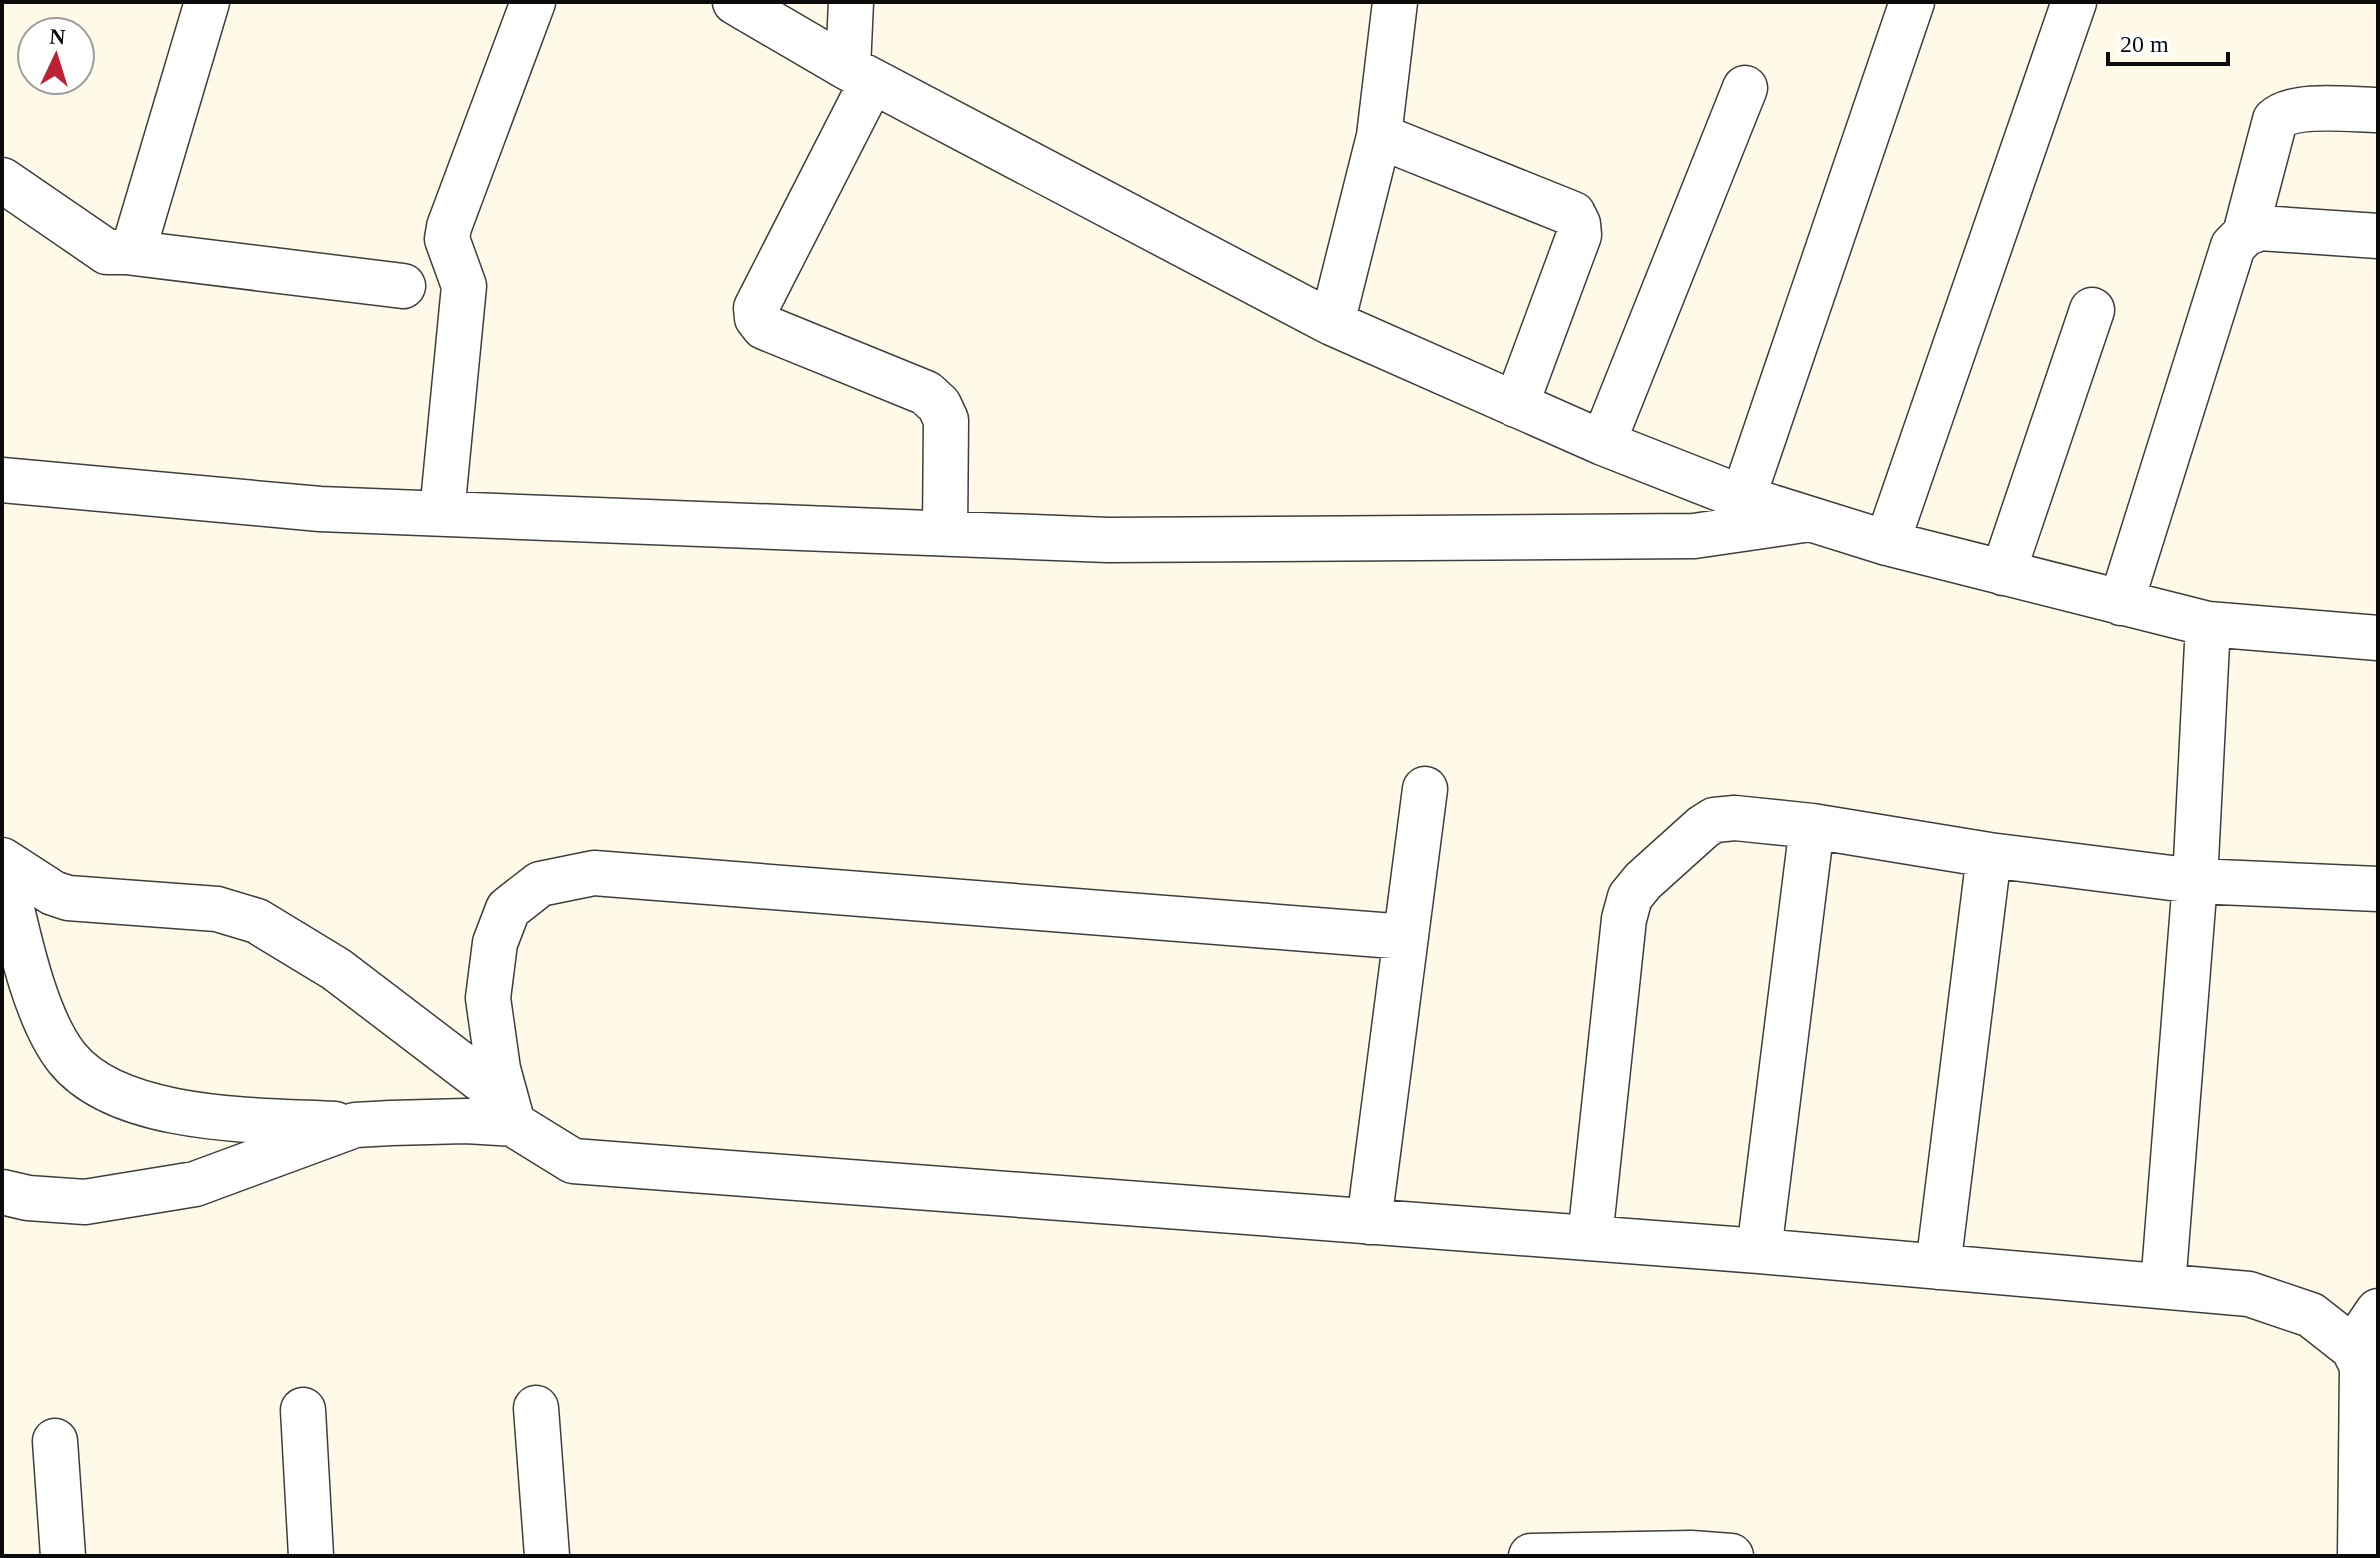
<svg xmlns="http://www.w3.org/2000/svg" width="2380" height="1558" font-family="Georgia,serif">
<rect width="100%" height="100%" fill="#fff9e8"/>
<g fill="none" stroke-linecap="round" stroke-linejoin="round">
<g stroke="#3e3e3e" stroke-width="47">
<path id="minor" d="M735,2L848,68L1332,323L1603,443L1743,498L1887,543L2208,624L2378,638
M848,68L851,2
M872,81L756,308L757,318L764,327L926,393L939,405L946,420L945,533
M1379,136L1573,214L1578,224L1579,235L1516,405
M2,180L107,252H126L136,241L207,2
M2245,234L2275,120C2294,102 2352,110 2378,110
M126,252L403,286
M1332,323L1379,136L1395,2
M1603,443L1745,88
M2,480L320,509L1108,540L1694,536L1810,519
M1743,498L1912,2
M442,513L464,286L447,239L449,227L533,2
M1887,543L2074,2
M2003,573L2092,310
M2121,603L2233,246L2245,234L2260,228L2378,236
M2,860L53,893L68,898L217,909L257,921L336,969L504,1097
M2,867C16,923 32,1014 67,1058C119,1123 259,1120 335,1124
M513,1124L498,1069L488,998L495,943L508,909L540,884L594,873L1406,937
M2,1192L28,1198L85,1202L195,1184L355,1125L391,1123L466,1121L513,1124L573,1161L1759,1251L2249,1294L2311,1315L2353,1348L2362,1366L2360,1556
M1369,1222L1425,789
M1590,1238L1624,919L1630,897L1643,881L1703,827L1714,820L1735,818L1812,826L1989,855L2195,881L2378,889
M1759,1251L1812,826
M1938,1267L1989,855
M2163,1286L2195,881L2208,624
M2353,1348L2378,1311
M536,1408L547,1556
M303,1410L311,1556
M55,1441L63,1556
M1531,1556L1691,1553L1731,1556"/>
</g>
<use href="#minor" stroke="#fff" stroke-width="44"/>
</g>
<rect width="2380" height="1558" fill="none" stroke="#0b0b0b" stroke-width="8"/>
<g transform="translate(56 56) rotate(4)"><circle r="38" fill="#ffffff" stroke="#9d9d9d" stroke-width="2"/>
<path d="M0-6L14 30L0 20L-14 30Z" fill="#bb2234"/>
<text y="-12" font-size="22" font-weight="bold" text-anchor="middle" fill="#0b0b0b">N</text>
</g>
<path d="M2108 52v12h120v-12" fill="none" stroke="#0b0b0b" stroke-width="4"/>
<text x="2120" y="52" font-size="24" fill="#0b0b0b" stroke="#ffffff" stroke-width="6" paint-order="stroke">20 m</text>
</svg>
